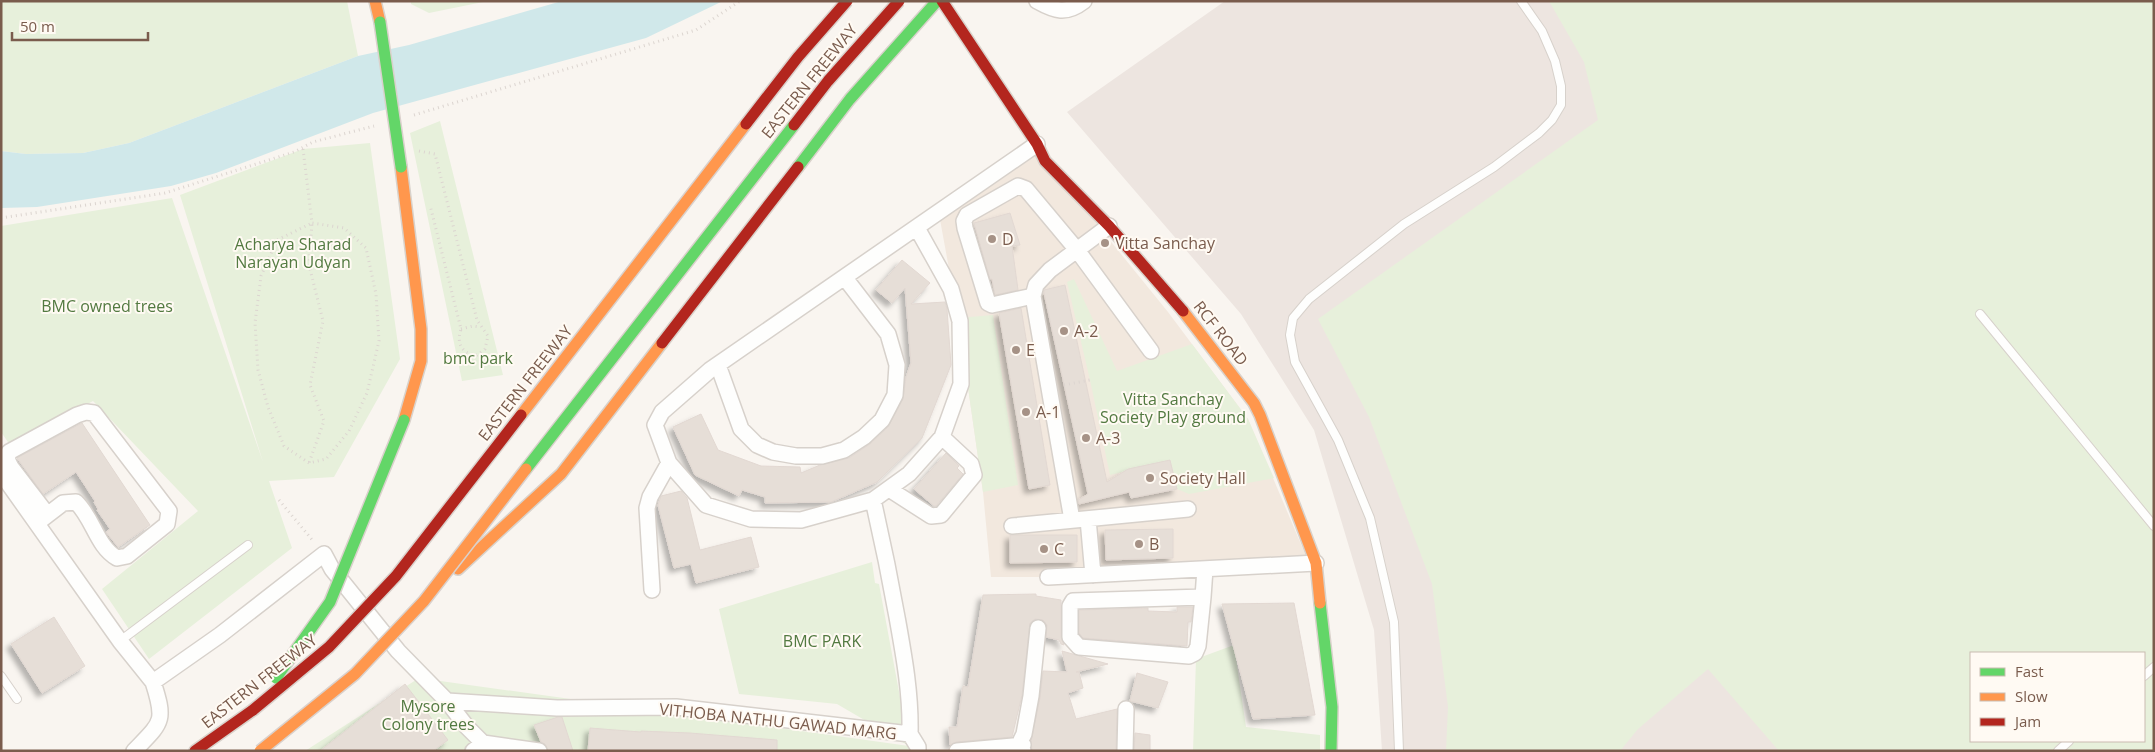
<svg xmlns="http://www.w3.org/2000/svg" width="2155" height="752" font-family="'Open Sans',sans-serif">
<defs>
<filter id="shadow"><feDropShadow dx="-4.5" dy="4.5" stdDeviation="2.5" flood-color="#0004"/></filter>
</defs>
<rect width="100%" height="100%" fill="#f9f5f0"/>
<path fill="#f2e8de" d="M1035,148L1168,312L1248,419L1306,556L1048,577H991L983,492L958,318L939,214Z"/>
<path fill="#ede5e0" fill-rule="evenodd" d="M1225,1H2154V751H1382L1374,630L1314,430L1241,314L1067,112ZM1971,653H2144V741H1971Z"/>
<path fill="#e7f0db" fill-rule="evenodd" d="M1,1H347L358,56L129,143L83,153L26,154L1,151Z
M411,1H488L429,13L411,4Z
M1549,1H2154V751H1779L1708,669L1638,729L1620,751H1446L1448,707L1432,584L1369,417L1318,319L1598,120L1584,62ZM1971,653H2144V741H1971Z
M440,121L503,375L462,381L410,133Z
M370,143L400,359L334,477L269,481L292,548L149,659L102,589L198,511L93,401L10,445L1,432V226L172,198L263,462L180,195L303,149Z
M1074,279L1117,371L1192,344L1248,419L1274,478L1189,494L1177,489L1170,460L1110,475L1090,380L1067,282Z
M993,315L1018,485L983,492L958,318Z
M872,562L875,583L879,584L910,751H305L419,678L909,746L837,704L739,694L719,609Z
M1234,645L1246,727L1320,735V751H1193L1196,659Z"/>
<path fill="#d0e8ea" d="M562,1H723L646,38L373,113L216,173L171,186L37,207L1,208V151L26,154L83,153L129,143L358,56L409,45Z"/>
<path fill="#e6ded7" stroke="#e2d8d2" filter="url(#shadow)" d="M1010,213L1020,245L1012,246L1018,290L995,295L992,279H990L974,223Z
M902,260L930,283L911,304L945,302L947,309L951,365L922,438L877,482L831,502L765,503V497L742,490L739,496L695,475L673,427L701,414L718,450L761,466L800,467L801,473L820,465L849,458L870,444L888,427L903,399L906,377L911,363L905,288L892,303L876,290Z
M1065,285L1107,482L1128,469L1170,460L1177,489L1131,498L1129,492L1079,504L1078,500L1088,494L1044,293V290Z
M1021,308L1050,485L1029,489L999,313Z
M82,423L150,525L118,547L106,532L110,529L97,510L98,509L94,502L95,501L76,472L43,494L17,458Z
M946,453L959,466L957,468L963,474L936,506H934L914,489Z
M681,491L687,498L700,550L751,537L759,567L696,583L691,564L674,568L658,505L661,496Z
M1173,529V558L1106,560L1105,530Z
M1010,535H1077V562L1010,563Z
M1036,594V596L1061,600V637L1064,645L1061,644L1059,640L1046,637L1047,625L1043,620L1035,619L1030,623L1022,695L1012,737L956,742L950,745L949,727H957L963,686L968,687L983,595Z
M1294,603L1315,715L1253,719L1222,604Z
M1177,607H1193L1191,622H1188L1187,646L1083,638L1079,633V610L1148,608V611L1177,612Z
M54,617L85,666L42,693L11,644Z
M1062,651L1108,664L1076,672H1079L1083,688L1068,693L1076,719L1117,709L1116,751H1032L1031,741L1040,698L1043,671L1067,672Z
M1137,673L1168,682L1158,708L1130,701Z
M405,684L448,740L433,751H320Z
M558,717H562L573,751H548L545,744L541,742L534,725Z
M590,728L641,732V731L690,733L777,740V751H588Z
M1135,733L1150,735V751H1134Z"/>
<g fill="none" stroke-linecap="round" stroke-linejoin="round">
<g stroke="#d7d1cb" stroke-width="10">
<path id="lane" d="M1980,314L2154,526
M120,641L248,545
M1,676L17,699
M2144,676L2154,667
M1399,751L1394,622L1370,518L1338,440L1295,362L1290,335L1293,318L1309,299L1404,224L1494,167L1539,133L1552,120L1561,105V86L1555,61L1542,31L1521,1
M2058,751L2069,741"/>
</g>
<g stroke="#d7d1cb" stroke-width="18">
<path id="street" d="M1037,1C1055,11 1066,15 1084,1
M917,228L951,289L960,321L961,384L942,437L909,474L873,500L801,520L751,519L706,505L669,463L655,425L662,412L710,370L1037,144
M1033,296L992,305L988,303L965,228L964,221L967,215L1018,186L1026,189L1077,250L1151,351
M718,365L741,429L757,445L773,452L796,456H822L844,450L864,437L882,420L895,395L897,365L888,334L845,278
M1,473L120,641L153,682
M889,489L931,516L941,515L974,475L971,464L942,437
M873,500C882,539 890,578 897,617C904,656 911,694 910,734
M1088,519L1093,575
M1072,520L1033,296L1036,285L1050,270L1109,226
M37,523L63,503L76,502C93,518 97,547 117,558L127,556L167,524L169,511L94,413L86,412L77,415L9,452L7,459L11,467L47,514
M1012,526L1188,509
M1048,577L1316,563
M652,590L647,508L650,497L669,463
M1203,597L1073,601L1070,606V637L1079,647L1189,656L1195,653L1198,646L1203,597L1205,569
M447,701L557,708L676,707L910,734L918,747V751
M134,751C162,722 166,722 153,682L220,635L324,554L332,569L398,651L447,701L467,727L483,743
M473,751L483,743L539,751
M957,751L1023,745
M1023,751L1021,740L1024,734L1031,696L1038,628
M1125,751L1126,709"/>
</g>
<g stroke="#d9d2cb" stroke-width="14">
<path id="fast" d="M798,167L850,99L937,1
M1320,603L1332,707L1331,751"/>
</g>
<g stroke="#d9d2cb" stroke-width="14">
<path id="slow" d="M375,1L380,22
M401,167L421,329V361L404,420
M1183,311L1254,403L1260,415L1316,563L1320,603
M458,569L561,474L662,343"/>
</g>
<g stroke="#d9d2cb" stroke-width="14">
<path id="jam" d="M942,1L1037,144L1045,161L1109,226L1183,311
M662,343L798,167
M195,751L253,710"/>
</g>
<path stroke="#dcd5d0" stroke-width="3" stroke-dasharray="1 4" stroke-linecap="butt" d="M414,115L696,30L740,1
M303,149L312,223L344,228L366,248L376,294L379,341L367,393L349,431L326,459L309,463L284,446L268,407L258,370L255,323L261,276L277,240L312,223L309,265L323,321L310,385L324,421L309,463
M419,151L435,154L477,320L488,336L485,349L477,355C462,354 456,344 461,329L430,205
M1,218L165,193L294,152L313,142L374,126
M461,329L473,326L480,327
M1064,385L1090,380
M279,500L314,542"/>
<use href="#lane" stroke="#fefefd" stroke-width="8"/>
<use href="#street" stroke="#fefefd" stroke-width="15"/>
<use href="#fast" stroke="#63d668" stroke-width="11"/>
<use href="#slow" stroke="#ff974d" stroke-width="11"/>
<use href="#jam" stroke="#b3261e" stroke-width="11"/>
<g stroke="#dad1cc" stroke-width="14" stroke-linecap="butt">
<path id="fast-bridge" d="M380,22L401,167
M526,469L794,125
M276,678L330,602L404,420"/>
</g>
<g stroke="#dad1cc" stroke-width="14" stroke-linecap="butt">
<path id="slow-bridge" d="M521,415L746,124
M260,751L355,674L424,601L526,469"/>
</g>
<g stroke="#dad1cc" stroke-width="14" stroke-linecap="butt">
<path id="jam-bridge" d="M746,124L798,57L847,1
M794,125L828,81L899,1
M253,710L329,647L396,576L521,415"/>
</g>
<use href="#fast-bridge" stroke="#63d668" stroke-width="11"/>
<use href="#slow-bridge" stroke="#ff974d" stroke-width="11"/>
<use href="#jam-bridge" stroke="#b3261e" stroke-width="11"/>
</g>
<g fill="#a69286" stroke="#fffaf3" stroke-width="2">
<circle cx="992" cy="239" r="5"/>
<circle cx="1105" cy="243" r="5"/>
<circle cx="1064" cy="331" r="5"/>
<circle cx="1016" cy="350" r="5"/>
<circle cx="1026" cy="412" r="5"/>
<circle cx="1086" cy="438" r="5"/>
<circle cx="1150" cy="478" r="5"/>
<circle cx="1139" cy="544" r="5"/>
<circle cx="1044" cy="549" r="5"/>
</g>
<g text-anchor="middle" dominant-baseline="central" stroke-width="4" stroke-linejoin="round" paint-order="stroke">
<g font-size="16" fill="#7a5c4d" stroke="#fffaf3">
<text transform="translate(809 81) rotate(-51)">EASTERN FREEWAY</text>
<text transform="translate(1221 333) rotate(52)">RCF ROAD</text>
<text transform="translate(525 383) rotate(-52)">EASTERN FREEWAY</text>
<text transform="translate(259 681) rotate(-38)">EASTERN FREEWAY</text>
<text transform="translate(778 721) rotate(6)">VITHOBA NATHU GAWAD MARG</text>
</g>
<g font-size="16" fill="#7a5c4d" stroke="#fffaf3" text-anchor="start">
<text x="1002" y="239">D</text>
<text x="1115" y="243">Vitta Sanchay</text>
<text x="1074" y="331">A-2</text>
<text x="1026" y="350">E</text>
<text x="1036" y="412">A-1</text>
<text x="1096" y="438">A-3</text>
<text x="1160" y="478">Society Hall</text>
<text x="1149" y="544">B</text>
<text x="1054" y="549">C</text>
</g>
<g font-size="16" fill="#537a41" stroke="#fffaf3">
<text x="293" y="244">Acharya Sharad<tspan x="293" dy="18">Narayan Udyan</tspan></text>
<text x="107" y="306">BMC owned trees</text>
<text x="478" y="358">bmc park</text>
<text x="1173" y="399">Vitta Sanchay<tspan x="1173" dy="18">Society Play ground</tspan></text>
<text x="822" y="641">BMC PARK</text>
<text x="428" y="706">Mysore<tspan x="428" dy="18">Colony trees</tspan></text>
</g>
</g>
<rect width="2155" height="752" fill="none" stroke="#7a5c4d" stroke-width="5"/>
<rect x="1970" y="652" width="175" height="90" fill="#fffaf3" stroke="#cabbb1"/>
<rect x="1980" y="668" width="25" height="8" fill="#63d668" stroke="#cabbb1"/>
<text x="2015" y="677" font-size="15" fill="#7a5c4d">Fast</text>
<rect x="1980" y="693" width="25" height="8" fill="#ff974d" stroke="#cabbb1"/>
<text x="2015" y="702" font-size="15" fill="#7a5c4d">Slow</text>
<rect x="1980" y="718" width="25" height="8" fill="#b3261e" stroke="#cabbb1"/>
<text x="2015" y="727" font-size="15" fill="#7a5c4d">Jam</text>
<path d="M12 32v8h136v-8" fill="none" stroke="#7a5c4d" stroke-width="2.5"/>
<text x="20" y="32" font-size="15" fill="#7a5c4d" stroke="#fffaf3" stroke-width="4" paint-order="stroke">50 m</text>
</svg>
